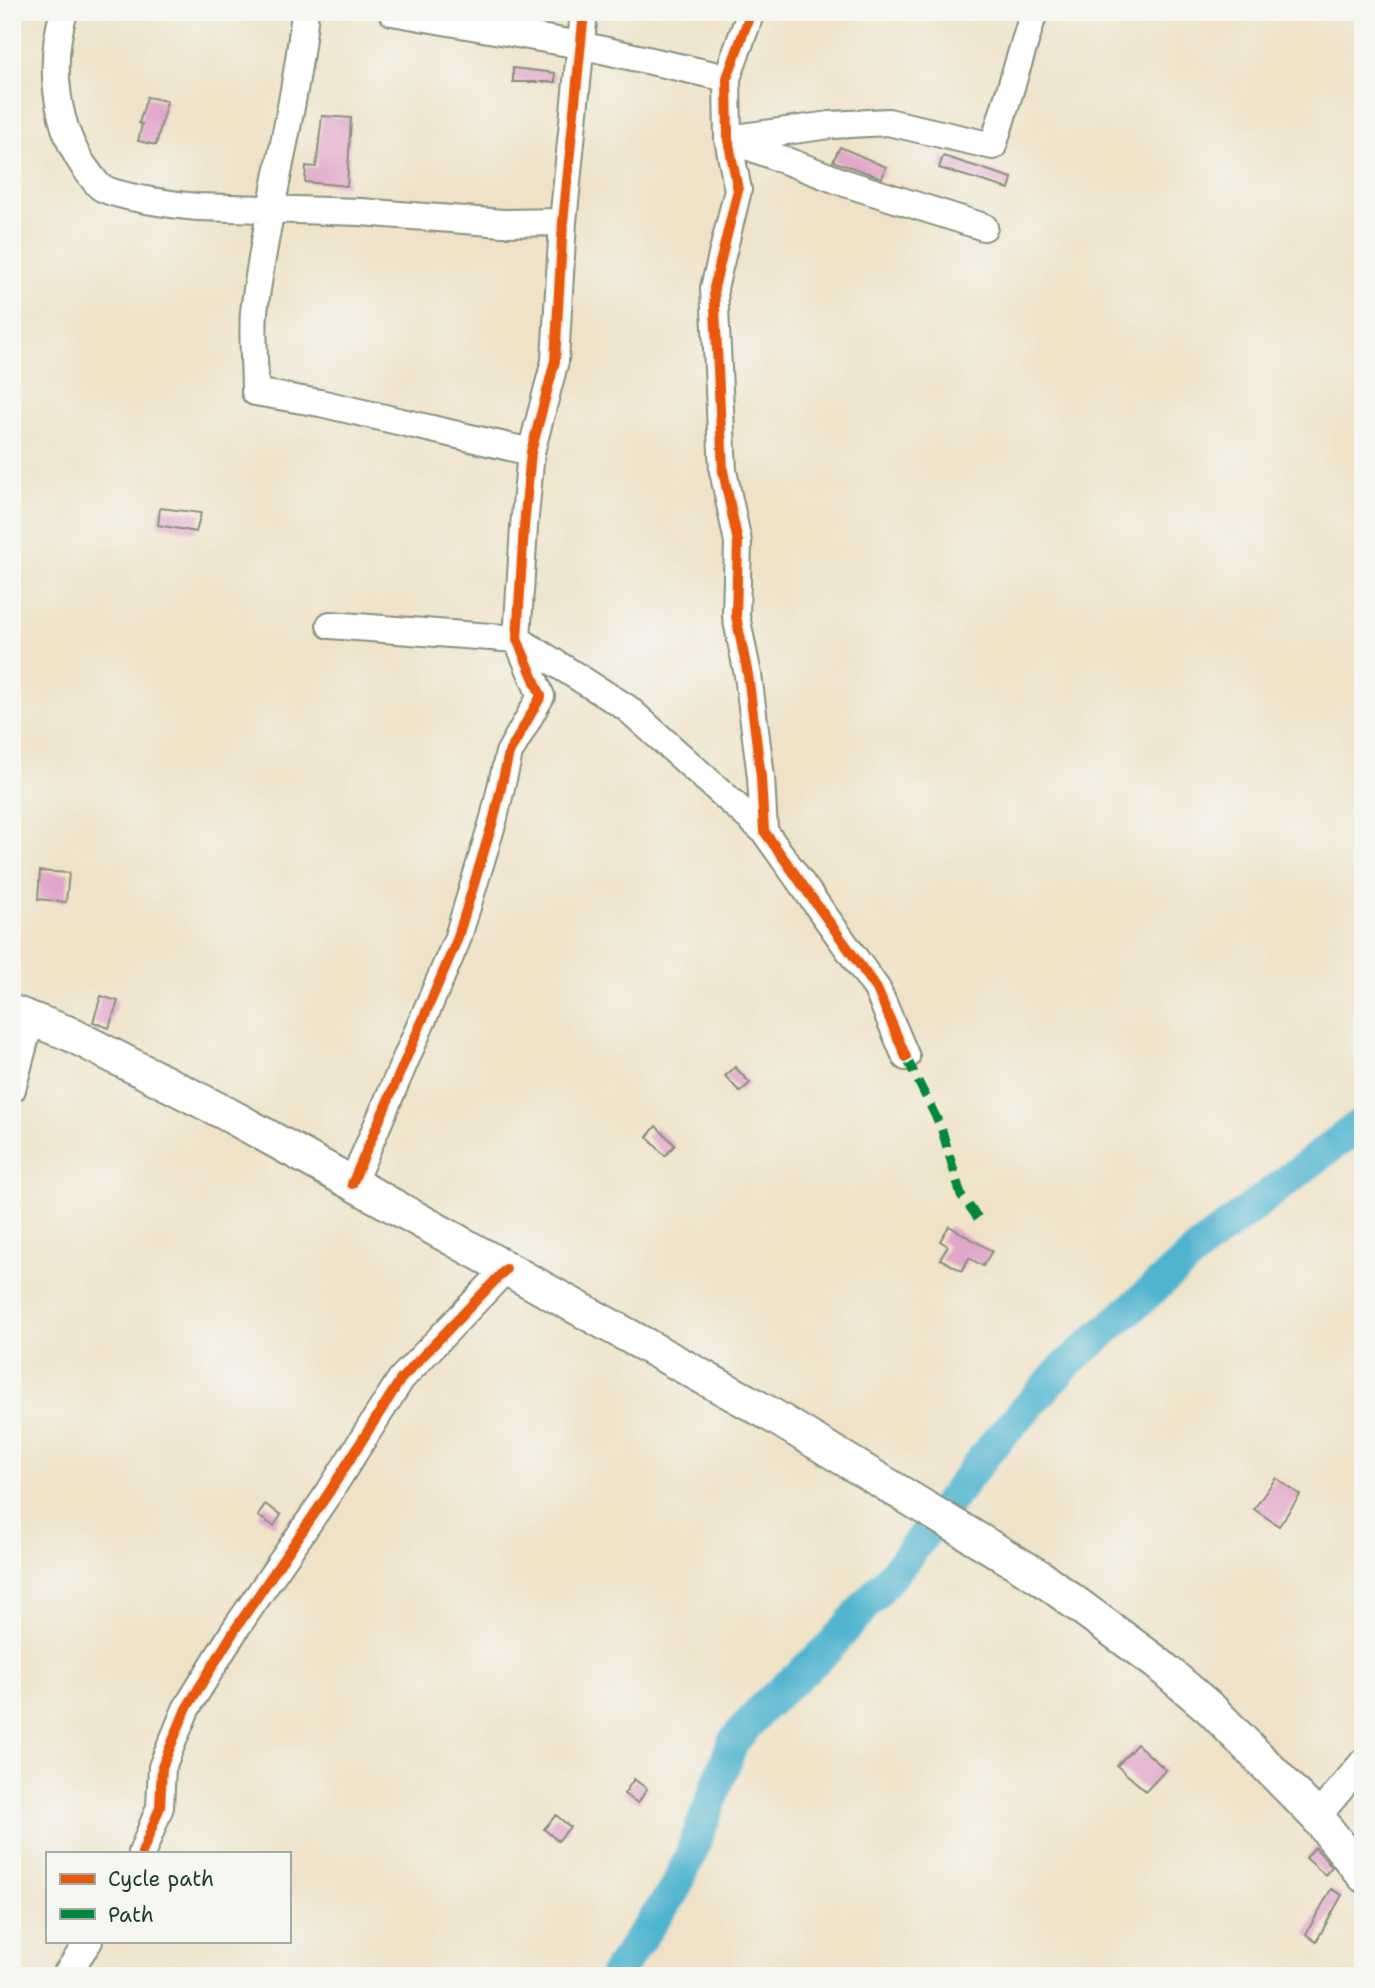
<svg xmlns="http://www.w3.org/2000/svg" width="1375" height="1988" font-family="'Shantell Sans',sans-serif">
<rect width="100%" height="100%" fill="#f6f6f2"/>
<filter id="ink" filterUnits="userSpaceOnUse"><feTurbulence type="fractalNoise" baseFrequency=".0143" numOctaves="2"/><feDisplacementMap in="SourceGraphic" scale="14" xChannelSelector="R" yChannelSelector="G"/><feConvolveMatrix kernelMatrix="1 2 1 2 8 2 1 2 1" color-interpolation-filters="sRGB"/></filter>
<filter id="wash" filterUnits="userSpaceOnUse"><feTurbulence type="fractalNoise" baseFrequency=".00686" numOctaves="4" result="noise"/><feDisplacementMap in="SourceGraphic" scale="28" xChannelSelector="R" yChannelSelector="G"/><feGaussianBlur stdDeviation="1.57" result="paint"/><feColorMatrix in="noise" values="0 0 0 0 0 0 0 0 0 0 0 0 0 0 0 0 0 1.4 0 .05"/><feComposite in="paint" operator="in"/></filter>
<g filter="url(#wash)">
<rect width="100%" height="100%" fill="#efe2c7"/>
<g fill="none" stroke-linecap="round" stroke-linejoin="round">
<path stroke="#50b4cf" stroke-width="32" d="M614,1976L675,1889L690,1856L733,1742L762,1708L827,1650L902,1563L991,1447L1064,1367L1207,1242L1363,1122"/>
</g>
<g id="blocks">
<path fill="#e2a6ca" d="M513,68L555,73V82H513Z
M147,97L167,101L156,145L138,141L142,124L139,123Z
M322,116L351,118L347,186L305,182L306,166L316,167Z
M840,147L886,167L882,178L833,161Z
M943,156L1012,178L1009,189L939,168Z
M160,508L201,513L196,532L158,525Z
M40,871L69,873L66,902L38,899Z
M101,996L118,1001L109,1028L93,1022Z
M735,1067L750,1083L740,1092L725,1076Z
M656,1126L675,1145L665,1156L647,1137Z
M949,1226L992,1251L983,1266L969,1258L962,1271L940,1259L948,1246L940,1241Z
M1276,1478L1300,1495L1279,1526L1254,1509Z
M265,1504L281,1515L274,1526L258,1516Z
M1137,1744L1166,1770L1146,1791L1117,1766Z
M634,1779L647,1789L638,1803L624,1794Z
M556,1815L570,1827L558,1841L544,1829Z
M1315,1847L1332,1867L1325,1875L1306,1858Z
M1331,1889L1342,1895L1316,1942L1306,1934Z"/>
</g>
</g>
<g filter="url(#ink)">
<use href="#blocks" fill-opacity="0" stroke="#87907e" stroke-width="2"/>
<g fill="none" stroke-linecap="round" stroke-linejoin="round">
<g stroke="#87907e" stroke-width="30">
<path id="minor" d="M64,12C48,63 55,129 88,172C92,177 97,185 102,188C123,198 174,205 198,207L361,212L503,223L563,222
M305,12C295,113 266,211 254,312C252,338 255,366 255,392L320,403L531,452
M392,12L580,45L727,78
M751,12L727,78L728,139L738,190L714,288L723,471L738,542L736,616L748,675L761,777L764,831L877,989L906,1057
M728,139L830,125L888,122L993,146L1034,12
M731,140L845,183L984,227
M330,625L517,639L627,708L764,831
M12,1089L31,1018
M352,1184L457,940L494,818L509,753L541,696L517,639L524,527L531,452L555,361L563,222L584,12
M1317,1817L1363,1762
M142,1853L160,1807L162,1767L186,1709L236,1628L328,1494L401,1379L506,1269
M65,1976L89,1941"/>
</g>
<g stroke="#87907e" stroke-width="37">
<path id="major" d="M12,1012L68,1033L227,1114L768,1413L1040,1577L1157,1663L1212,1710L1317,1817L1363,1875"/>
</g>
<use href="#minor" stroke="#fff" stroke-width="26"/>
<use href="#major" stroke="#fff" stroke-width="33"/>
<path stroke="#00873e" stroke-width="9" stroke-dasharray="18 9" stroke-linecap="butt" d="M906,1057L941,1127L961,1195L978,1218"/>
<g stroke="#f6f6f2" stroke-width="15">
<path id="cycleway" d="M751,12L727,78L728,139L738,190L714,288L723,471L738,542L736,616L748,675L761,777L764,831L877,989L906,1057
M352,1184L457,940L494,818L509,753L541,696L517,639L524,527L531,452L555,361L563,222L584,12
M142,1853L160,1807L162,1767L186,1709L236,1628L328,1494L401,1379L506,1269"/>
</g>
<use href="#cycleway" stroke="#e8590c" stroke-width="10"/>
</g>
</g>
<rect width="1375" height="1988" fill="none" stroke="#f6f6f2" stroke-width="42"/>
<rect x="46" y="1852" width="245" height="91" fill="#f6f6f2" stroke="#a0aca6" stroke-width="2"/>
<rect x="60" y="1874" width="35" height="10" fill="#e8590c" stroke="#a0aca6" stroke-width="2"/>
<text x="108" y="1886" font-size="21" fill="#1f3d34">Cycle path</text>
<rect x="60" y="1909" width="35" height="10" fill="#00873e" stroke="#a0aca6" stroke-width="2"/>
<text x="108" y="1922" font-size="21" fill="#1f3d34">Path</text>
</svg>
